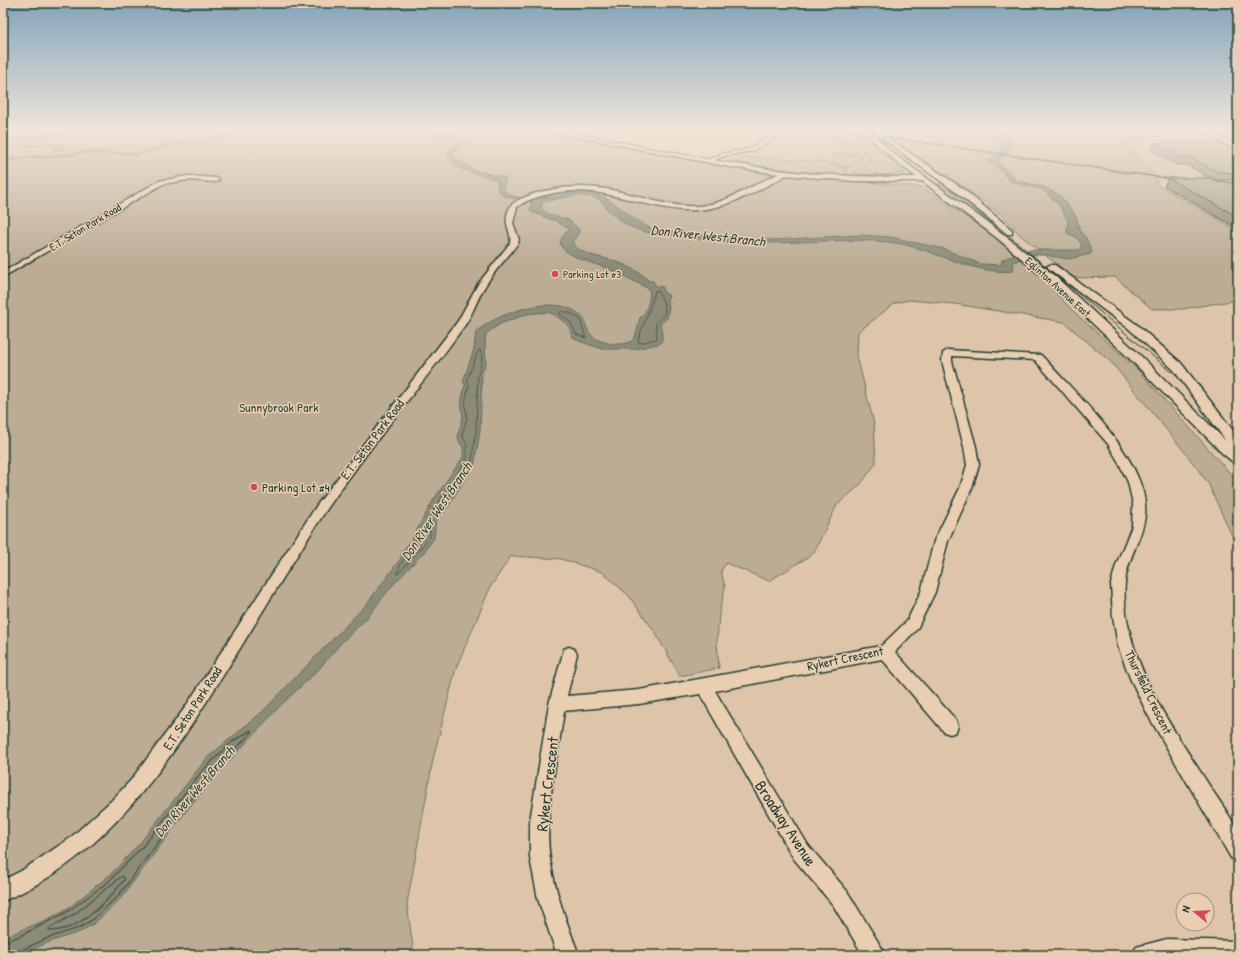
<svg xmlns="http://www.w3.org/2000/svg" width="1241" height="958" font-family="'Patrick Hand',sans-serif">
<rect width="100%" height="100%" fill="#dec5aa"/>
<filter id="ink" filterUnits="userSpaceOnUse"><feTurbulence type="fractalNoise" baseFrequency=".025" numOctaves="2"/><feDisplacementMap in="SourceGraphic" scale="8" xChannelSelector="R" yChannelSelector="G"/><feConvolveMatrix kernelMatrix="1 2 1 2 8 2 1 2 1" color-interpolation-filters="sRGB"/></filter>
<g filter="url(#ink)">
<path fill="#ccb89f" d="M772,130H822L845,137L871,139L877,149L906,173L881,175H826L776,169L719,160L726,156L758,150L781,139L780,137L766,135Z
M1158,130H1238V187L1151,174L1145,165L1124,144L1146,139Z"/>
<path fill="#bbac93" stroke="#6d7464" d="M98,130H534L767,174L922,187L995,237L1043,279L1071,309L1137,369L1238,482V549L1208,483L1184,451L1111,362L1064,322L955,304L909,300L895,303L858,332L857,356L874,424L876,463L860,485L837,505L813,554L769,581L726,563L721,571L725,587L719,614L717,642L719,668L680,676L655,632L628,595L602,572L561,559L511,556L491,586L456,668L433,759L407,904L414,955H3V138Z
M880,130H1158L1146,139L1124,144C1134,155 1154,171 1158,185L1238,231V298L1231,301L1182,309H1152L1115,277L1074,278L1020,235L1006,219L986,203L949,177L898,145Z
M828,131L845,137L871,139L877,149L906,173L881,175L857,174L854,171L869,160V156L854,144L836,140L837,139Z
M837,143L851,146L862,155L863,158L848,168L837,165L832,155H857L847,153V150Z
M748,157L825,162L827,164H833L846,169V173L842,175L812,173L730,162Z
M937,184H942L1004,231H998Z"/>
<path fill="#8c8b78" stroke="#606c5d" d="M238,130H244L213,140L177,144L135,155L84,153L61,157L25,158L3,162V160L24,157L56,155L92,151L139,153L175,143L200,141Z
M420,130L462,136L466,140L463,146L453,152V156L473,170L506,178L503,190C524,208 561,192 586,193C615,195 629,221 655,230L749,239L773,240L859,235L890,237L944,249L980,264L1001,265L1002,260L1020,252L1031,250H1079L1082,245L1076,237L1067,233L1068,221L1059,205L1042,189L1021,185L1009,180L1001,170L987,161L996,156L1002,150L1000,141L1002,131L1013,130L1010,131L1008,141L1013,144L1009,152L999,159V163L1018,181L1044,187L1059,195L1076,216L1080,231L1086,238L1092,252L1091,254L1068,259L1045,255H1028L1014,262L1013,271C974,276 929,246 889,242C847,238 805,243 762,243C725,243 686,237 650,233C633,230 621,222 609,211C604,206 603,201 596,198C579,192 560,199 543,202L541,208C547,218 565,215 572,223C576,227 579,227 579,233L572,243C582,255 596,256 611,260C625,264 639,271 649,281H653L656,286L663,287V292L669,296L667,299L669,307L667,318L660,324L662,329V342L658,344L635,349H602L579,341L573,337L568,325L555,315L548,312L527,314L500,324L491,330L486,334L485,343L486,362L482,373L480,431L474,467L459,488L450,504L443,513L436,518L434,538L424,552L392,586L366,619L341,643L318,670L281,705L221,770L189,807L122,897L95,923L80,932L49,942L20,955H3V938L52,917L71,906L111,874L140,843L207,758L262,712L366,605L401,558L402,552L412,539L434,499L463,457V447L459,441L458,434L463,418L461,404L465,384L463,382L474,349L476,332C496,314 547,296 573,310C590,319 582,326 592,336C599,343 624,348 633,340C636,338 639,322 640,318C647,313 651,297 649,289C637,283 625,276 614,271C601,265 568,258 561,246C558,240 566,233 569,229L556,221L531,212L530,210L532,202L503,196L498,190L497,180L458,168L447,155C448,148 456,146 457,140C448,132 431,137 420,130Z"/>
<g fill="none" stroke-linecap="round" stroke-linejoin="round">
<path stroke="#4b5c4f" stroke-width="1" d="M655,291H658L664,303L665,313L656,323L657,339L639,343L638,340C643,323 651,308 655,291Z
M562,311L570,313L580,319L586,338L576,334L571,323L560,314Z
M480,350L482,359L478,376L476,432L471,465L456,485L444,505L434,513L433,511L467,458V446L462,434L467,418L465,403L469,385L467,380L478,351Z
M430,521V537L399,573L396,574L406,554L427,522Z"/>
<path stroke="#4b5c4f" stroke-width="1.5" d="M122,876L125,879C108,901 79,932 49,931L50,928L76,913Z
M3,942L20,936L67,912L108,882L143,846L204,769L232,742L251,730V733L218,767L186,805L119,895L92,920L79,928L48,938L22,950L20,955"/>
<path stroke="#606c5d" stroke-width="1.5" d="M14,139L24,145L31,146L61,144L63,145L54,150L66,149"/>
<g stroke="#1f3d34" stroke-width="3">
<path id="minor" d="M1199,130H1206L1238,146V150Z
M770,138L775,139L752,151L724,156L709,163L706,161L721,154L748,149Z
M786,171L789,173L788,174C761,189 730,208 698,210C648,213 607,183 554,193C541,196 528,199 517,207L513,223L519,240L518,243C508,257 496,269 487,283C478,296 474,312 465,325C420,388 368,447 325,512C290,565 258,620 224,674C168,764 105,859 3,901V880L21,871L69,839L112,800L131,780L184,709L317,505L458,321L478,284L510,243C513,232 501,223 510,207C514,200 526,197 533,194C559,186 585,185 612,190C640,196 669,208 699,206C731,203 756,181 786,171Z
M188,176L216,178L219,180L216,182L188,180L163,184L3,277V272L159,181Z
M948,350L1041,355C1073,391 1122,436 1139,480C1156,523 1134,538 1126,576C1122,598 1127,625 1134,647C1150,699 1183,744 1212,790C1218,799 1236,824 1238,834C1240,842 1238,852 1238,861L1231,858L1148,715L1130,678L1118,646L1113,617L1111,584L1116,565L1132,526L1133,504L1128,482L1118,461L1108,444L1035,360L952,356V361L976,447L979,465L972,488L948,541L935,592L917,629L895,652L956,720L958,726L956,732L950,734L944,732L882,659L715,691L808,845L847,891L886,955H863L833,905L794,859L700,694L639,704L564,711C558,756 543,814 550,859C555,892 567,923 579,955H557L538,899L530,858V821L549,704L564,649L569,647L574,649L577,654L567,696L639,690L881,646L907,621L921,592L934,541L960,488L967,465L964,447L942,361L943,353Z
M1167,939L1238,941V955H1133L1136,947Z"/>
</g>
<g stroke="#1f3d34" stroke-width="3">
<path id="major" d="M51,130H82L3,138V134Z
M545,130H560C635,145 710,162 786,171C830,176 873,177 916,177L886,153L862,130H869L890,151L1003,234L1056,277L1140,355L1226,441L1173,369L1128,328L1049,269L1047,267L1049,265H1055L1136,324L1181,363L1238,437V464L1233,462L1222,453L1132,361L1048,281L997,238L922,181H853L786,175L730,167Z
M882,137H886L962,188L1012,230V234H1006L956,192L882,139Z"/>
</g>
<use href="#minor" fill="#eaceb1" fill-rule="evenodd"/>
<use href="#major" fill="#eaceb1" fill-rule="evenodd"/>
<path stroke="#1f3d34" stroke-width="1" d="M871,130L983,214L1172,372"/>
<path stroke="#1f3d34" stroke-width="1.5" d="M837,130L1179,180"/>
</g>
<path fill="#8c8572" stroke="#1f3d34" d="M1231,132H1238V141L1229,137Z
M1154,143L1238,150V180H1213L1238,184V229L1164,186L1168,178H1210L1187,165H1177L1151,150Z"/>
<path fill="#a39b85" stroke="#1f3d34" d="M1231,132H1238V135Z
M1154,143H1221L1235,150H1238V173L1218,172L1191,158L1181,157Z
M1168,178H1213V180L1238,184V217Z"/>
</g>
<linearGradient id="sky" x2="0" y2="1"><stop stop-color="#83a4bb"/><stop offset="0.49" stop-color="#f0e5d9"/><stop offset="1" stop-color="#f0e5d9" stop-opacity="0"/></linearGradient>
<rect width="1241" height="264" fill="url(#sky)"/>
<g fill="#d1495b" stroke="#eaceb1" stroke-width="1.5">
<circle cx="555" cy="274" r="4"/>
<circle cx="254" cy="487" r="4"/>
</g>
<g text-anchor="middle" dominant-baseline="central" stroke-width="3" stroke-linejoin="round" paint-order="stroke">
<g font-size="11" fill="#1f3d34" stroke="#eaceb1">
<text transform="translate(85 227) rotate(-31)">E.T. Seton Park Road</text>
<text transform="translate(1058 287) rotate(42)">Eglinton Avenue East</text>
</g>
<g font-size="11" fill="#1f3d34" stroke="#eaceb1" text-anchor="start">
<text x="563" y="274">Parking Lot #3</text>
</g>
<g font-size="13" fill="#2f483e" stroke="#eaceb1">
<text x="279" y="407">Sunnybrook Park</text>
</g>
<g font-size="13" fill="#1f3d34" stroke="#eaceb1">
<text transform="translate(372 439) rotate(-53)">E.T. Seton Park Road</text>
<text transform="translate(845 658) rotate(-12)">Rykert Crescent</text>
<text transform="translate(1149 692) rotate(64)">Thursfield Crescent</text>
<text transform="translate(192 708) rotate(-57)">E.T. Seton Park Road</text>
</g>
<g font-size="13" fill="#1f3d34" stroke="#eaceb1" text-anchor="start">
<text x="262" y="487">Parking Lot #4</text>
</g>
<g font-size="14" font-style="italic" fill="#2f493e" stroke="#eaceb1">
<text transform="translate(708 235) rotate(6)">Don River West Branch</text>
<text transform="translate(436 511) rotate(-56)">Don River West Branch</text>
<text transform="translate(194 791) rotate(-49)">Don River West Branch</text>
</g>
<g font-size="16" fill="#1f3d34" stroke="#eaceb1">
<text transform="translate(547 784) rotate(-83)">Rykert Crescent</text>
<text transform="translate(786 823) rotate(57)">Broadway Avenue</text>
</g>
</g>
<rect width="1241" height="958" fill="none" stroke="#eaceb1" stroke-width="16"/>
<rect x="8" y="8" width="1225" height="942" fill="none" stroke="#1f3d34" stroke-width="1.5" filter="url(#ink)"/>
<g transform="translate(1195 912) rotate(288)"><circle r="19" fill="#eaceb1" stroke="#99947f"/>
<path d="M0-3L7 15L0 10L-7 15Z" fill="#d1495b"/>
<text y="-6" font-size="11" font-weight="bold" text-anchor="middle" fill="#1f3d34">N</text>
</g>
</svg>
